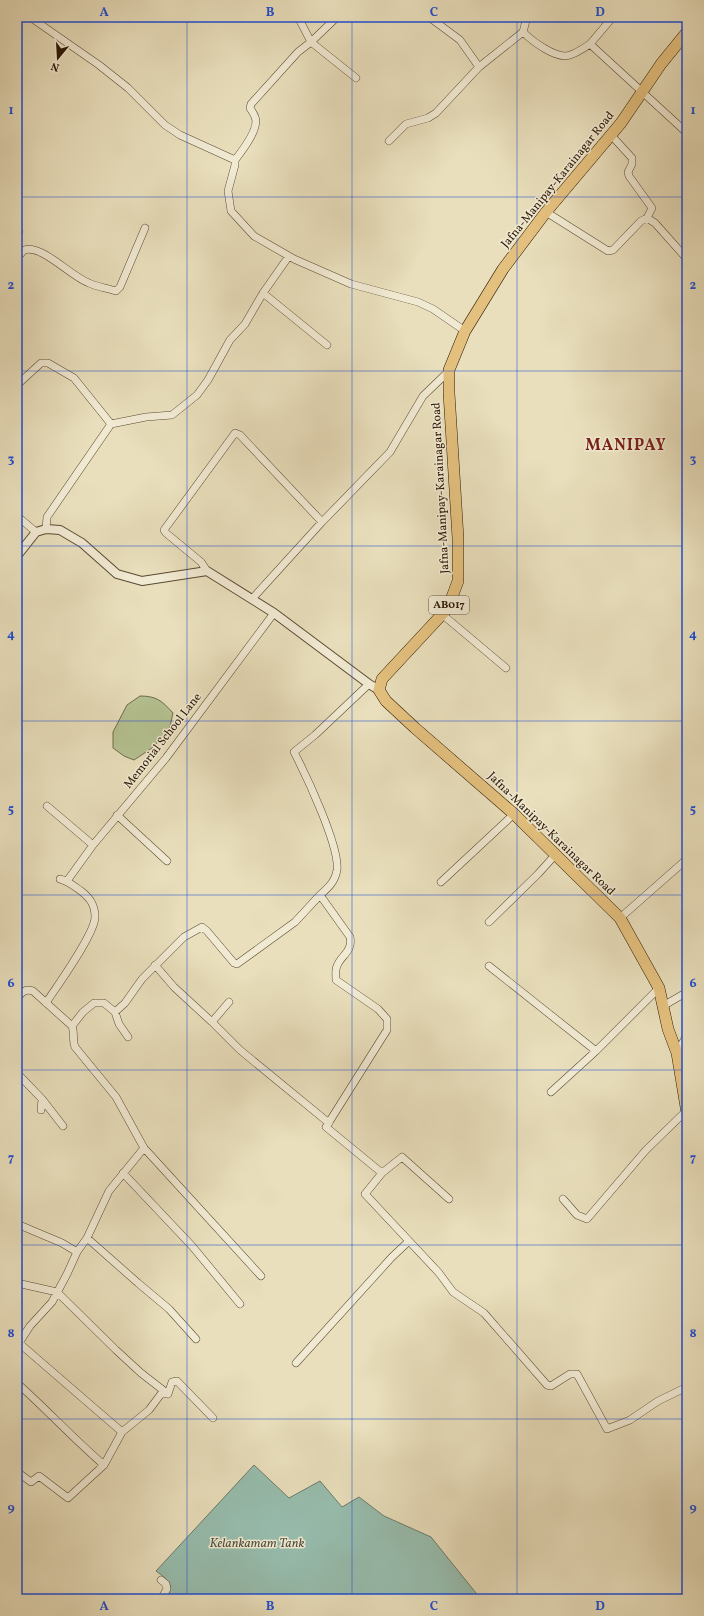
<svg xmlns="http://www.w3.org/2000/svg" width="704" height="1616" font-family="Vollkorn,serif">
<rect width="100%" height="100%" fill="#e9dfbc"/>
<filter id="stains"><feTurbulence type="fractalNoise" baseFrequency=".005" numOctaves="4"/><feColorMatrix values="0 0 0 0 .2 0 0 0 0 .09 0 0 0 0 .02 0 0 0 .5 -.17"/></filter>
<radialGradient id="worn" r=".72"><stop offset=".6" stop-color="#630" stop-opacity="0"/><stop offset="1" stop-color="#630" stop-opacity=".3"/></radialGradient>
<path fill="#b5c292" stroke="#706c4b" d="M140,696C157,696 162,701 173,713L169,731L152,748L134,760L124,756L113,748V732L127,705Z"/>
<path fill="#97bdae" stroke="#6c7b6a" d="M254,1465L289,1498L320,1481L342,1507L359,1497L384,1516L431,1537L476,1593L474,1599H165C176,1585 168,1580 156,1571Z"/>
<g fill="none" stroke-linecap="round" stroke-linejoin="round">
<g stroke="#5a4932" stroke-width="8">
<path id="minor" d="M30,17L99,65L128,88L165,125L180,135L235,160V165L228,191L231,211L254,236L294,259L351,284L418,302L433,309L465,331
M298,17L311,42L337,17
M429,17L460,40L479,67
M527,17L523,32C532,41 557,60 570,55C577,53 584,48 590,44L687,133
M590,44L613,17
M611,135L632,158V164L628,172L629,176L652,208L647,218
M389,141L406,124L428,118L436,113L479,67L523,32
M235,160C242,151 260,128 255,117C254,114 252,111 250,108L251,104L298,52L311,42L356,78
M546,212L608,251L613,250L641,221L647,218L655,223L687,259
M17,231L19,232
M17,258L24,250C42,244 70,276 89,283C97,287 107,288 116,291L120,287L145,228
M263,293L327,345
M17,385L41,363H48L74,378L111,424L47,517L46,529
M111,424L146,417L172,415L197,395L208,380L230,340L245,324L263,293L289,256
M17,516L36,532
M207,571L201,562L166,533L164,530L235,433L240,435L322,522
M252,599L322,522L390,452L423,396L449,371
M443,615L506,668
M369,684L315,735L294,752C306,775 340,847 337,870C335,882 328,888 320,895L350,937C353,952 341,955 337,966C335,970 336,976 336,980L378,1009L387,1019V1030L326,1127L382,1173
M47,806L93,845
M117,815L167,861
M67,881L93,845L166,758L274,613
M441,882L514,814
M620,918L687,859
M489,922L538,874L556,854
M155,965L174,987L212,1022
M489,966L596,1051L659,988
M17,999C21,993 25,988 33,991L72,1026C75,1034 72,1040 75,1047L116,1097L144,1148L261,1276
M229,1002L212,1022L240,1050L329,1123
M46,1003C57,986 95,934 95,917C95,905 90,898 81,891C74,886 68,881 60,879
M663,1006L687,992
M115,1012L119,1024L128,1037
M72,1026L83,1012L94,1003H104L115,1012L125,1003L142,979L184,937L202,927L207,931L234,963L237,964L295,922L320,895
M677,1053L687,1035
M17,1073L42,1099L41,1110
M551,1092L596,1051
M42,1099L63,1126
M123,1173L192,1246L240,1304
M449,1199L402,1157L382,1173L365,1194L439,1273L453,1292L484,1313L547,1385L551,1386L570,1374H577L607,1429L630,1420L658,1401L687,1387
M563,1199L577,1215L587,1219L646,1150L686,1111
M17,1224L62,1243L77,1252
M87,1238L138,1283L169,1309L196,1339
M17,1283L57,1292L116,1350L141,1373L168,1394
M296,1363L392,1257L408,1242
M17,1383C47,1410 74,1439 104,1465
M122,1432L19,1343L30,1326L52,1302L67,1274L77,1252L87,1238L109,1191L144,1148
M17,1475L20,1474L31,1482L39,1476L68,1498L104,1465L122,1432L149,1410L161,1394H168L172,1382L177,1381L213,1418
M161,1599L167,1589L166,1584L161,1580"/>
</g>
<g stroke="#5a4932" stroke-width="10">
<path id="tertiary" d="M17,556L36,532L46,529L60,530L82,543L117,574L142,581L207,571L274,613L369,684L379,690"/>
</g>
<g stroke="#2b1704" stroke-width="12">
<path id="primary" d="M687,32L661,64L621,123L546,212L503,269L465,331L449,370V393L458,538V581L448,608L382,679L379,690L386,701L415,728L514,814L620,918L659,988L668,1029L677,1053L687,1113"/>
</g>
<use href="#minor" stroke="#f1ead3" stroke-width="7"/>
<use href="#tertiary" stroke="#f1ead3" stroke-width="8"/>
<use href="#primary" stroke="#e4c07e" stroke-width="11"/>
</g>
<path fill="none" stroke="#1d4ed8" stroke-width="1" stroke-opacity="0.55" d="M187,17V1599M352,17V1599M517,17V1599M17,197H687M17,371H687M17,546H687M17,721H687M17,895H687M17,1070H687M17,1245H687M17,1419H687"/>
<g text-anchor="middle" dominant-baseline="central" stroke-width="3" stroke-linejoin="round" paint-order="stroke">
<rect fill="#f1ead3" stroke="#665642" stroke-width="1" x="429" y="596" width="40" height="18" rx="3"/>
<g font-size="11" font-weight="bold" fill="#2b1704">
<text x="449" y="605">AB017</text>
</g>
<g font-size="12" fill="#2b1704" stroke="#f1ead3">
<text transform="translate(558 180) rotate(-51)">Jafna-Manipay-Karainagar Road</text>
<text transform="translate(441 488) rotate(-93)">Jafna-Manipay-Karainagar Road</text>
<text transform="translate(163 741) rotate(-52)">Memorial School Lane</text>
<text transform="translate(551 834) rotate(44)">Jafna-Manipay-Karainagar Road</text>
</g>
<g font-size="13" font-style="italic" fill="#515140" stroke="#f1ead3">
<text x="257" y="1544">Kelankamam Tank</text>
</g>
<g font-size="16" font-weight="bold" letter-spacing="1" fill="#7a1f14" stroke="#f1ead3">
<text x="626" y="446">MANIPAY</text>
</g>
</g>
<rect width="704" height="1616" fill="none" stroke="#e9dfbc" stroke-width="44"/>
<g transform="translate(58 58) rotate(198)" stroke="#f1ead3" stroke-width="3" paint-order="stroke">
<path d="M0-3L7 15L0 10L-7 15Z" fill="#2b1704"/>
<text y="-6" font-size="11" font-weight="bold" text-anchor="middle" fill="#2b1704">N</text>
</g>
<rect x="22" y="22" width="660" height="1572" fill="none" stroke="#1d4ed8" stroke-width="1.5"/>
<g font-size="13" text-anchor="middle" font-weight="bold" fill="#1d4ed8">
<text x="104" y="16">A</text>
<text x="270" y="16">B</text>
<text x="434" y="16">C</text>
<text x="600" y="16">D</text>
<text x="11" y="114">1</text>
<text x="693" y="114">1</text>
<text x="11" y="289">2</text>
<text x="693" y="289">2</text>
<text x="11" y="463">3</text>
<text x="693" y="463">3</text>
<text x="11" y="638">4</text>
<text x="693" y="638">4</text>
<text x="11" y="813">5</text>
<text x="693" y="813">5</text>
<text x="11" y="987">6</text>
<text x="693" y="987">6</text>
<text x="11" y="1162">7</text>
<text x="693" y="1162">7</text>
<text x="11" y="1337">8</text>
<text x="693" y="1337">8</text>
<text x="11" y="1511">9</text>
<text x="693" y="1511">9</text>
<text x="104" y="1610">A</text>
<text x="270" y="1610">B</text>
<text x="434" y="1610">C</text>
<text x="600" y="1610">D</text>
</g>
<rect width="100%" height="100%" filter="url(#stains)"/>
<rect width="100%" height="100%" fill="url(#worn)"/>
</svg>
